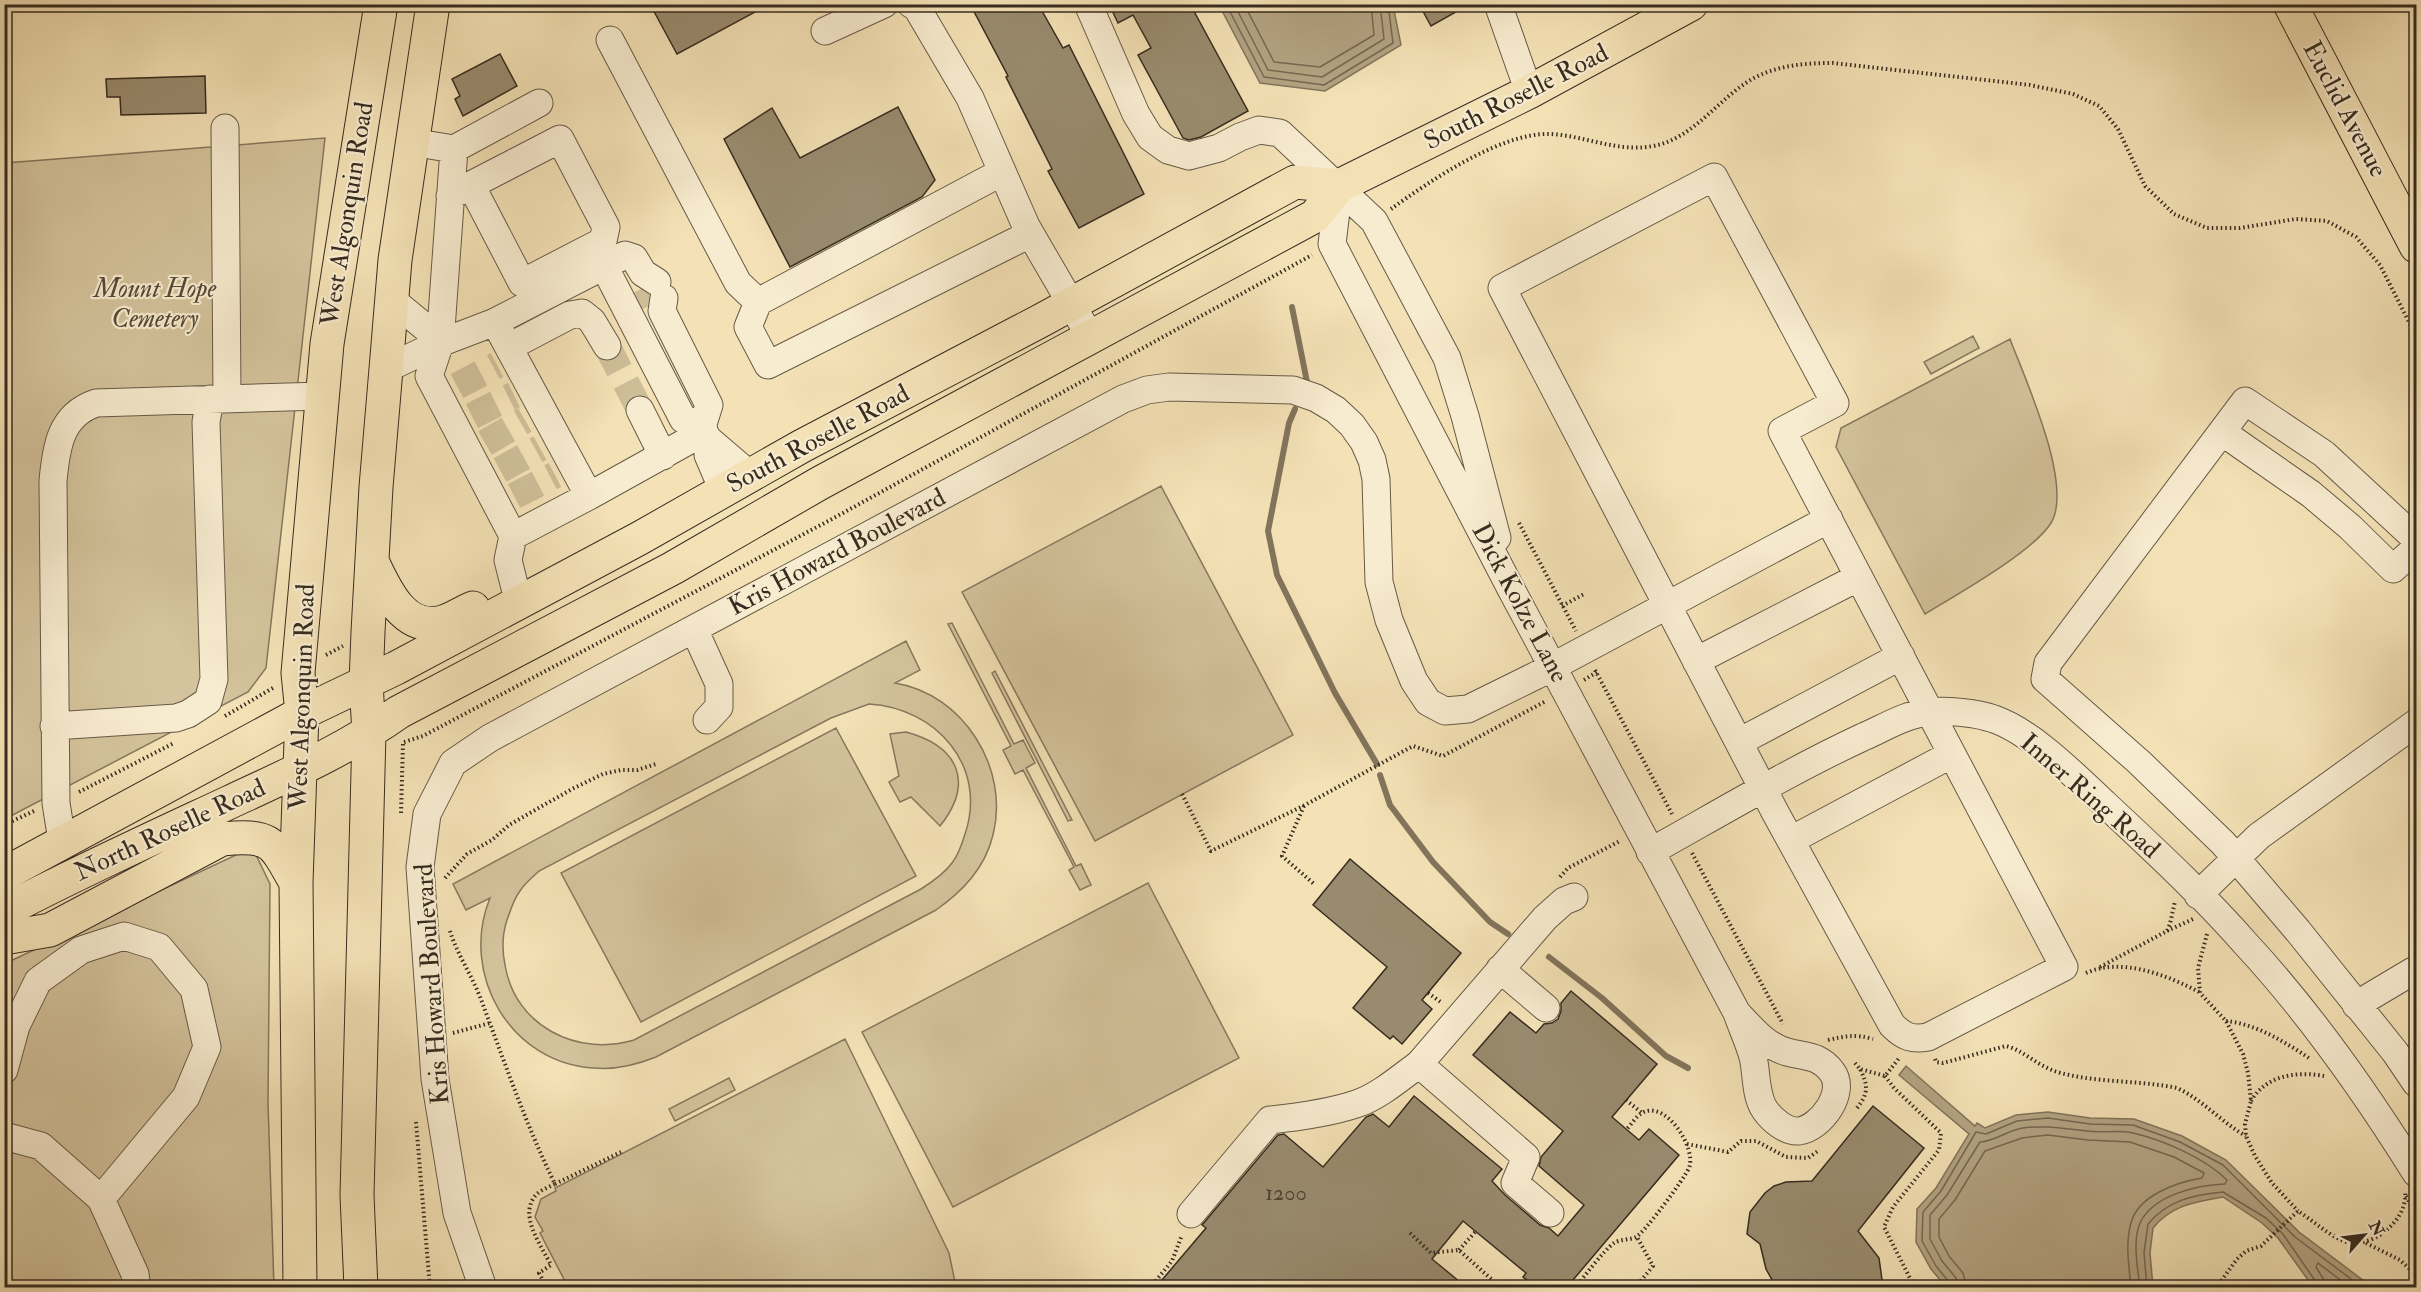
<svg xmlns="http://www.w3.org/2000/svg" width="2421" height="1292" font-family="'IM FELL Double Pica',serif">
<rect width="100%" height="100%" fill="#f4e2b6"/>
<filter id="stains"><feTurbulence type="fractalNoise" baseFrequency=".00333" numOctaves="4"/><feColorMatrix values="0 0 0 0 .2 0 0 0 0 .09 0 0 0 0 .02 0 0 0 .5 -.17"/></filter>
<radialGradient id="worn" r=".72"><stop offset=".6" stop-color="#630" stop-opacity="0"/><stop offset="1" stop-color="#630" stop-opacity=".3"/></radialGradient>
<path fill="#d4c39c" stroke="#86785e" stroke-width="1.5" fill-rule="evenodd" d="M325,138L266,668L248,692L5,819V163Z
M1973,336L1979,348L1931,374L1924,362Z
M2010,339C2025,379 2074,485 2051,523C2033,552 1956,595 1925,614L1836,447L1841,428Z
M1161,486L1293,735L1095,841L962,592Z
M952,623L1014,744L1023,740L1035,763L1026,768L1076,866L1081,864L1091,885L1080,890L1069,870L1074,867L1023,770L1015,774L1003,750L1011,746L948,624Z
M906,641L920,670L895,683C963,694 1010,768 993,835C985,868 963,891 936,910L656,1057C636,1065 615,1070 594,1068C510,1063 459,974 490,898L466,910L453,884ZM869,704C936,708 988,766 965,834C962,844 959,854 952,863C944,874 932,882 921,889L634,1040C577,1057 515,1026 505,965C502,950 502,935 507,920C511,910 513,900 520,891C525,883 533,877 539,871L831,718Z
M995,671L1072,820L1068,821L992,673Z
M836,728L916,876L641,1022L561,873Z
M906,732C958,746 975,782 940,826L911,797L900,802L889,782L899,776L890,734Z
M240,853L256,855L270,884L268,1103L274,1287H5L4,964Z
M1148,883L1239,1058L953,1207L862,1032Z
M845,1039L949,1253L956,1287H568L540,1233L543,1231L535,1217L541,1199L556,1191L555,1188Z
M729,1078L735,1090L675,1121L669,1109Z"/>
<path fill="#b4a483" stroke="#82745b" stroke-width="1.5" d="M1219,5H1393L1401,45L1325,91L1260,83Z
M1906,1066L1975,1126L1977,1123L1985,1128L2016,1115L2048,1112L2090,1118L2134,1119L2182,1136L2226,1160L2299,1232L2372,1287H2313L2278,1238L2262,1223L2223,1197C2195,1202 2172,1205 2153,1228L2150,1253L2153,1287H1946L1931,1269L1916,1242L1917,1209L1936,1188L1969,1134L1899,1075Z"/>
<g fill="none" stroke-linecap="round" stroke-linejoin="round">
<path stroke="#766852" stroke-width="1.5" d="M1226,4L1264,77L1324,85L1393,43L1388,4
M1234,4L1268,70L1322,77L1384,39L1380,4
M1244,4L1274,62L1320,67L1374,35L1371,4
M1950,1288L1949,1282L1936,1266L1922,1241L1923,1212L1941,1191L1976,1132L1986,1134L2017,1121L2048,1118L2090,1124L2133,1125L2180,1142L2223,1165L2295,1237L2363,1288
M1958,1288L1956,1278L1942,1261L1930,1239V1215L1947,1195L1980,1142C1996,1141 2008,1130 2023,1128C2046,1125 2065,1129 2087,1131C2102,1133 2119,1130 2133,1133C2163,1140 2205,1158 2227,1180L2225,1184C2197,1185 2153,1195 2140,1223C2132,1242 2138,1268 2140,1288
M1967,1288L1963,1273L1949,1256L1939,1237V1219L1955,1200L1985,1151L2022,1138L2048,1135L2088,1140L2130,1142L2174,1157L2204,1173L2202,1178C2178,1182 2138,1195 2131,1223C2125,1244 2129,1266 2131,1288
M2147,1288L2144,1253L2148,1224C2168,1200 2193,1195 2223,1192L2266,1218L2283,1234L2316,1282L2317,1288
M2325,1288L2324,1280L2316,1267L2318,1263L2351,1288"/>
<path stroke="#82745b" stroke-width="6" d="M1292,307L1307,382
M1295,409L1289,423L1268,531L1277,575L1335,693L1377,764
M1380,775L1390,805L1433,862L1490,922L1508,934
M1549,957L1602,998L1666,1056L1688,1068"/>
</g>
<path fill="#998b6e" stroke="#372c20" stroke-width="1.5" d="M650,4H770L677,54Z
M970,4H1038L1063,48L1069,45L1144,194L1079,228L1048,171L1052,169L1006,77L1008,76Z
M1109,4H1190L1248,111L1201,137L1189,140L1183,138L1138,55L1151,48L1133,15L1118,23Z
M1419,4H1470L1431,26Z
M500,54L517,86L463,116L455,99L460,96L452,79Z
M205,76L206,113L121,115L120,97H107L106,79Z
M898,107L935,180L922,197L790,267L724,139L772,108L800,158Z
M1350,859L1461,953L1422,1000L1432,1009L1402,1044L1393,1036L1390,1039L1353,1008L1387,967L1313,905Z
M1571,991L1657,1064L1612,1117L1639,1140L1649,1129L1679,1155L1567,1287H1536L1523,1277L1526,1273L1463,1221L1432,1259L1466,1287H1156L1206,1228L1202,1225L1278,1135L1284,1134L1323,1167L1366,1117L1373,1114L1389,1127L1414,1096L1502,1169L1492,1181L1505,1195L1540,1225L1549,1228L1558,1236L1584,1205L1539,1166L1541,1157L1563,1131L1473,1055L1510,1012L1536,1033L1544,1024L1552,1023L1558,1019L1561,1011V1003Z
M1873,1106L1924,1148L1858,1231L1879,1258L1883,1287H1776L1766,1269L1760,1244L1747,1234L1750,1212L1765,1193L1774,1186L1786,1182L1812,1181Z"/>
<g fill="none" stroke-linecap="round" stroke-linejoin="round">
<path stroke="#cebe98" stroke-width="27" stroke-dasharray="27 14" stroke-linecap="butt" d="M641,289L649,306
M607,346L640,410
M457,386L497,365
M472,416L514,395
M485,443L525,420
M500,470L540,448
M514,496L555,475"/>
<g stroke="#665a46" stroke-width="29">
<path id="minor" d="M911,4L917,8L970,98L1026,226L1091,338
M1088,4L1136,114L1150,137L1168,150L1189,156L1219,148L1240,137L1259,130L1280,133L1374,221L1447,358L1465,416L1497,538
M1498,4L1529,92
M825,31L884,4
M610,40L738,283L758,302
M225,128L227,398
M411,142L454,149L440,343L429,376L513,536L508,560L515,588
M454,149L539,103
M1002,172L758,302L748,327L768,365L1030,234
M1714,177L1835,403L1782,431L2064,967L1928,1037C1912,1040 1904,1037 1892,1025L1775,812L1502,288Z
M1339,186L1332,244L1510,587L1737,1013
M450,196L471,185L522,283L603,241L606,227L560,139L471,185
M604,266L683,419L703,424L704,432L708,439V455L723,490
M664,298L662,311L709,405L703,424
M392,300L426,328L440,343
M495,322L589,496L513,536
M509,347L570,315L582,313L592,321L607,346
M386,369L440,343L495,322L625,255L634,258L643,273L657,282
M640,410L663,456
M2222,432L2311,494L2350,527L2393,569L2416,548
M708,439L750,475
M589,496L704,432
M2416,539L2324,454L2245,401L2048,663L2045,679L2139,762L2223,843L2298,931L2395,1052L2416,1083
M694,629L719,684V707L707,720
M1696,661L1859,577
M54,726L176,718L188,714L208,701L214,679L206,422L210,399
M1739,742L1901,656
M1791,840L1952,754
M62,841L56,803L53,481C56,448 60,415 96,403L322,396
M1650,852C1720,813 1790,771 1863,737C1884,728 1906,714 1929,712C1946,710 1978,713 1994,719C2032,732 2076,777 2105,804C2153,849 2202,894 2245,943C2310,1013 2366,1093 2416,1173
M2198,895L2259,836L2416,723
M1500,969L1546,1008
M2356,1005L2413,971L2416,976
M1737,1013C1752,1029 1766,1046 1787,1052C1805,1057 1820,1055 1832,1072C1847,1092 1821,1128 1799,1131C1786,1132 1772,1120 1765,1110C1755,1096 1757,1073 1753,1057C1749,1042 1742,1028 1737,1013Z
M1419,1064L1526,1157L1515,1183L1550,1213
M4,1070L16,1026L38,981L81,950L124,936L159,947L194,989L207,1047L186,1097L101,1199
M4,1136L41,1146L101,1199L135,1274L137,1288
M1191,1214L1270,1120C1299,1117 1329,1113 1356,1104C1378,1097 1400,1078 1419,1064L1545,918L1564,901L1574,897
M483,1288L457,1213L435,1079L420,867L427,814L453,763L490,738L1123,399L1147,390L1169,387L1293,390L1316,398L1336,410L1352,425L1364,442L1372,460L1376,479L1379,582L1389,620L1414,681L1428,702L1445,711L1468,709L1535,676L1829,519"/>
</g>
<g stroke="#372c20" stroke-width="35">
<path id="major" d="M2290,4L2416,246
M372,561C385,589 404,633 443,622C453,619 463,612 473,608
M4,874L302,713L396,668L640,538L802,446L1042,320L1295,182L1339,186
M4,911C78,872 155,837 230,802C288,775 347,749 399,712L673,568L820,483L1315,216L1339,186L1529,92L1691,4
M4,938L50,930L222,839C272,834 273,842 296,883
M300,1288L296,883L302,713L298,673L327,344L381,4
M361,1288L357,1195L369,733L366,683L368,632L376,487L386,369L395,260L433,4"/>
</g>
<path stroke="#372c20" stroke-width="4" stroke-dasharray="1.5 3" stroke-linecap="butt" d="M1391,209C1430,181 1500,133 1549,134C1584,135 1617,153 1653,146C1694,139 1719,97 1754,78C1779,65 1805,63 1833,63L2030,85L2073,94L2099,106L2118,129L2145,186L2174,214L2207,228H2240L2296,219L2327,221L2356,237L2380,265L2416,336
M1519,523L1576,631
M1562,606L1584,594
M326,655L343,646
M1595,670L1672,814
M1584,680L1597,672
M225,716L273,688
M404,742L423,736L832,519L1312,255
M79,792L174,743
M1182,794L1211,851L1305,805L1413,746L1443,756L1546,701
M1304,806L1282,856L1314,884
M401,813L403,742
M4,825L34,811
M1692,853L1783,1024
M1560,877L1568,868L1620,841
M445,878L467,854L492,840L509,825L572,789L603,774L621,770H637L656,764
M450,931C457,954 471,974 480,997C504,1060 525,1123 555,1184C549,1187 541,1190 537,1194C517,1214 541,1245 551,1265L539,1273L547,1288
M2167,931L2193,919
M2207,934L2198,968L2200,993L2226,1021L2243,1054L2248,1073L2251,1101L2245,1124L2246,1136L2255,1156L2272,1183L2298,1211
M2100,967L2167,931L2170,924L2175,901
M2086,973C2121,957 2167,975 2199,992
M1428,993L1442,1003
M2226,1021C2256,1024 2285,1042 2309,1058
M453,1033L490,1023
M1828,1040C1845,1036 1856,1034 1873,1039
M1935,1059L1936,1062L1943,1063L2006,1046C2024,1050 2039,1068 2061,1073C2098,1083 2139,1080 2177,1088C2203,1100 2221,1122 2246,1136
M1855,1063L1860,1069L1885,1076L1900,1057
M1885,1076L1894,1088L1941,1133L1939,1150L1893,1207L1884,1227L1915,1288
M1626,1100L1642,1113
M2251,1101C2266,1075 2297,1071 2324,1076
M1857,1108C1869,1093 1868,1085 1860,1069
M416,1122L430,1288
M1687,1144L1728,1152L1741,1141H1756L1786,1157L1808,1158L1818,1151
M555,1184L621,1152
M2406,1196L2413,1209L2416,1233
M1410,1233L1431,1253L1459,1250L1501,1288
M2366,1243L2400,1260L2416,1275
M1459,1250L1476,1231
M1641,1281L1644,1288
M1150,1288L1172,1261L1182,1235
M1575,1288C1585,1276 1603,1251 1614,1243C1620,1239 1630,1240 1636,1237C1645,1232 1684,1179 1689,1168C1697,1149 1666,1099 1642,1113C1636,1116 1631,1125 1626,1130
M1635,1288L1653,1266L1637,1237
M2216,1288L2237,1259L2246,1251L2261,1246L2298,1211C2312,1220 2326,1233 2341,1240C2368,1253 2409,1221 2405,1191"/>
<use href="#minor" stroke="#f8ecd0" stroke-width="27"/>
<use href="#major" stroke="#f4e2b6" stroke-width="33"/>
</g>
<g text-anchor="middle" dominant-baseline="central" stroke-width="4.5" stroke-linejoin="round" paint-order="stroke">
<g font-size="22" fill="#504434">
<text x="1286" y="1193">1200</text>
</g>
<g font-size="26" fill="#372c20" stroke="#f8ecd0">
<text transform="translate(1516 97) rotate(-27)">South Roselle Road</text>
<text transform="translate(2345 109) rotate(62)">Euclid Avenue</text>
<text transform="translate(347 214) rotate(-81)">West Algonquin Road</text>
<text transform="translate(818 439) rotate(-28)">South Roselle Road</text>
<text transform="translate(837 552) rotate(-28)">Kris Howard Boulevard</text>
<text transform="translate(1520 603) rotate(62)">Dick Kolze Lane</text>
<text transform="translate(302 697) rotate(-88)">West Algonquin Road</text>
<text transform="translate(2090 796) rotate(41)">Inner Ring Road</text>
<text transform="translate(170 830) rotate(-25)">North Roselle Road</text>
<text transform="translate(432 984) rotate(-94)">Kris Howard Boulevard</text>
</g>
<g font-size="26" font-style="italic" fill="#564a39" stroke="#f8ecd0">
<text x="155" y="289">Mount Hope<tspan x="155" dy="30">Cemetery</tspan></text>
</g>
</g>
<rect width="2421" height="1292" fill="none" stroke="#f4e2b6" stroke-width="24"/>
<rect x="6" y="6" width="2409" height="1280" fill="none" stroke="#372c20" stroke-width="3"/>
<rect x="12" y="12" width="2397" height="1268" fill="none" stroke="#372c20" stroke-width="1.5"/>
<g transform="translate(2364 1235) rotate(62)" stroke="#f8ecd0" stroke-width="4.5" paint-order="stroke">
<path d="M0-4.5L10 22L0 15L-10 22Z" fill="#372c20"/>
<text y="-9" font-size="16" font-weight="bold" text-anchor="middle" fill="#372c20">N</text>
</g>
<rect width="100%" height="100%" filter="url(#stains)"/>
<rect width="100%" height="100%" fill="url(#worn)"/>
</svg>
